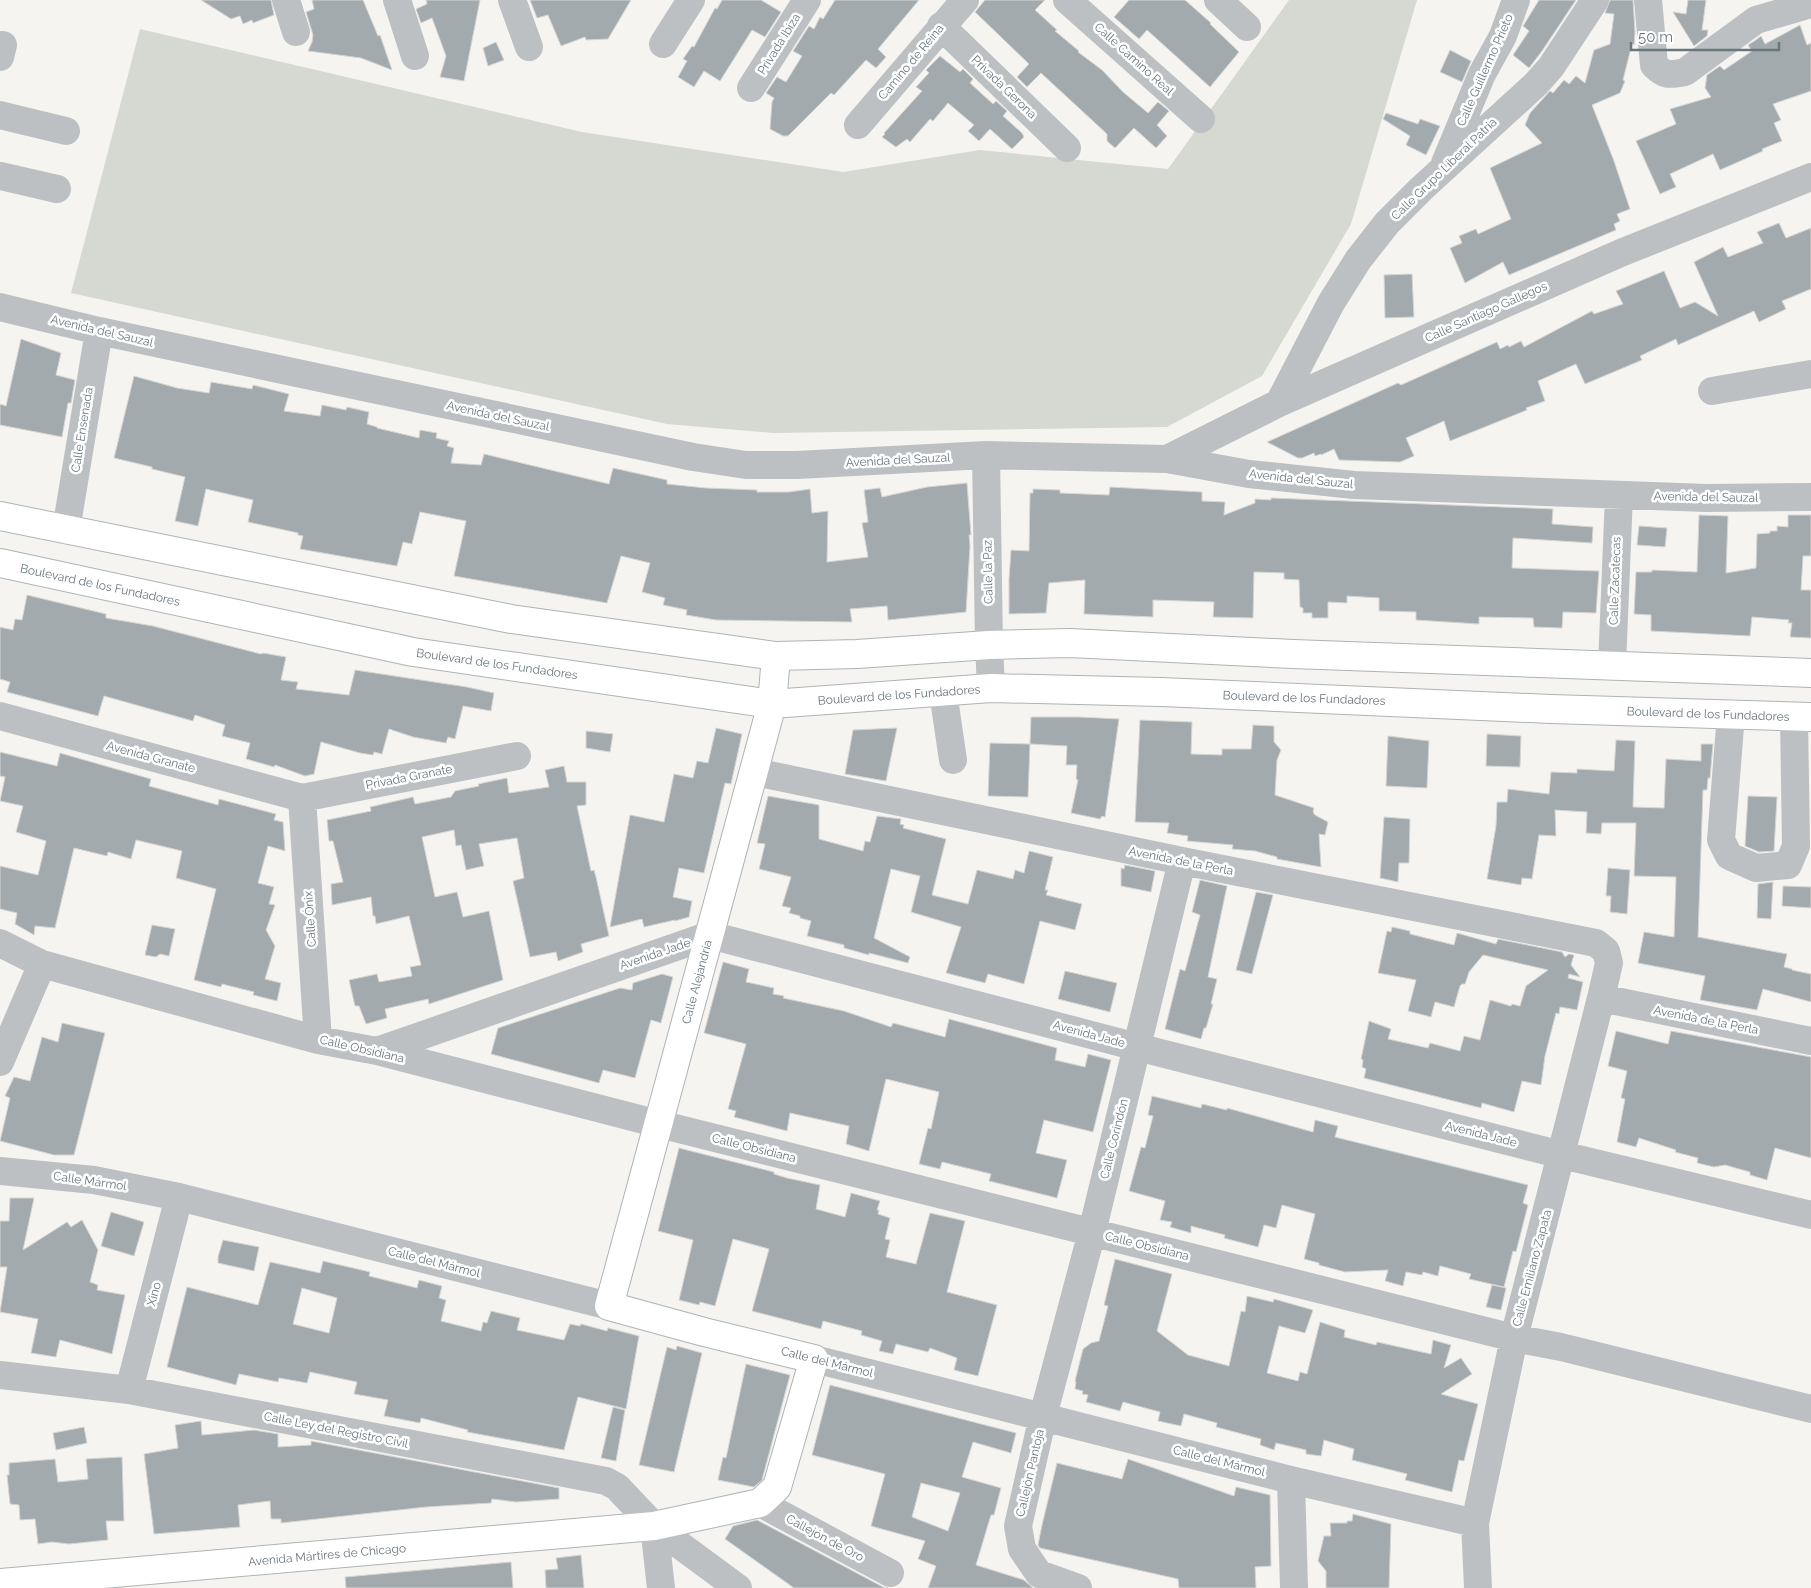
<svg xmlns="http://www.w3.org/2000/svg" width="1811" height="1588" font-family="Raleway,sans-serif">
<rect width="100%" height="100%" fill="#f5f4f1"/>
<path fill="#d5d9d1" d="M1289,0H1417L1351,224L1262,376L1167,427L773,433L667,424L71,293L140,29L582,132L843,172L980,150L1168,169Z"/>
<path fill="#a2aaad" stroke="#d6d6d4" fill-rule="evenodd" d="M201,0H271L274,15L253,23L252,20L243,24L240,16L231,19Z
M312,0H363L378,36L380,35L392,70L361,58L308,51L312,42L313,35L306,12L314,9Z
M426,0H480L464,81L440,77L446,56L432,18L421,23L416,9L427,4Z
M530,0H631L608,39L586,40L585,37L561,46L548,15L537,18Z
M722,0H761L781,12L765,37L752,30L720,81L704,71L694,87L678,77L687,61L683,59L692,46L694,47L715,8L717,9Z
M835,0H919L878,49L886,57L876,68L866,60L834,95L831,93L788,136H783L770,129L772,102L774,98L766,93L777,77L786,82L802,56L793,51L809,26L814,29L820,17L823,19Z
M985,0H1045L1035,10L1057,30L1055,31L1079,51L1078,52L1102,70L1123,92L1148,113L1158,102L1169,111L1157,125L1167,136L1156,148L1134,128L1115,148L1107,141V134L1041,73L1027,87L1017,77L1029,64L975,12Z
M1129,0H1185L1211,23L1210,24L1239,52L1210,87L1147,30L1139,39L1114,17Z
M1539,0H1576L1542,51L1529,68L1513,55L1529,31L1523,26Z
M1610,0H1633L1635,32L1634,45L1632,44L1623,80L1625,81L1620,93L1592,105L1614,161L1630,209L1617,214L1620,221L1614,224L1616,230L1509,275L1503,262L1465,283L1450,248L1462,243L1459,236L1476,229L1478,234L1511,219L1490,168L1542,143L1525,125L1530,113L1550,91L1553,93L1564,80L1569,84L1576,76L1585,83L1594,50L1610,44L1614,14L1605,13Z
M1688,0H1706L1702,30H1708L1707,36L1694,46L1673,12L1686,14Z
M1800,25L1807,45L1811,43V91L1773,104L1781,120L1774,123L1782,141L1762,149L1763,151L1720,170L1713,154L1670,174L1676,187L1660,194L1636,141L1676,124L1670,109L1711,97L1705,88L1707,75L1720,66L1724,70L1752,51L1748,45L1756,40L1761,36L1765,44Z
M496,42L504,60L488,66L483,48Z
M1450,50L1471,61L1462,82L1440,72Z
M940,56L960,72L963,69L973,79L970,83L993,104L996,101L1007,111L1003,116L1022,133L1024,137L1012,149L990,129L979,141L968,131L974,125L948,103L933,121L930,119L910,142L907,139L896,147L882,137L885,134L884,133L922,91L916,87L929,73L926,70Z
M1386,113L1418,124L1420,119L1440,126L1426,155L1406,145L1410,136L1383,119Z
M1779,223L1786,238L1811,228V289L1782,301L1786,309L1759,322L1754,311L1678,345L1676,339L1640,356L1642,360L1585,384L1576,364L1538,381L1545,401L1526,408L1527,410L1450,441L1444,421L1406,438L1414,456L1400,462L1339,460L1334,449L1321,455V454L1315,456L1314,453L1302,458H1298L1267,442L1398,383L1401,385L1497,342L1500,349L1508,345L1509,347L1521,341L1524,347L1592,311L1594,314L1623,304L1616,291L1664,271L1680,308L1695,302L1718,316L1694,262L1723,247L1728,257L1763,243L1757,232Z
M1412,274L1414,317L1385,318L1384,275Z
M21,339L61,353L56,375L75,380L71,403H68L62,437L0,425V404L6,406Z
M134,376L177,388L209,393L211,382L252,389L253,385L289,394L284,411L320,416L322,405L346,410L347,407L369,412L367,424L377,427V428L419,438L420,430L437,433L436,438L449,441L447,446L454,448L451,463L481,465L484,454L609,484L613,468L667,480V484L706,488L757,490V492H789L810,489L812,513L828,511L827,562L868,557L862,523L868,522L864,490L880,488L882,497L927,487L967,483L971,535H969L970,546L966,612L888,620L887,606L850,609L852,622L716,620L686,615L687,610L663,605L665,598L642,592L650,563L621,556L607,603L454,576L466,521L420,512L412,544L403,542L397,566L300,549L303,536L298,535V533L248,522L253,500L206,489L198,526L175,521L185,477L152,469V467L114,458Z
M1110,487L1202,492V501L1225,502L1224,515L1255,503V499L1271,500V498L1553,509L1552,524L1593,527L1592,543L1513,538L1512,568L1599,571L1596,613L1563,612L1562,628L1534,627L1533,618L1479,617V624L1416,620V612L1379,611V598L1347,596V603L1328,602V618H1312V613H1303V608L1300,607L1299,580L1284,579V573L1254,572L1253,618L1213,617L1214,602L1153,600V617L1084,614L1085,580L1049,583L1046,613L1009,614V579L1011,550L1029,551L1030,493H1033V489L1060,490V493L1109,495Z
M1699,515L1728,516L1726,573L1756,568L1757,534L1770,533V531H1777V526L1788,527V515H1811V556H1803L1801,590H1811V638L1790,637L1792,623H1788L1789,620L1752,617L1750,636L1651,631V615L1634,614L1636,572H1652V570L1697,572Z
M1639,526L1667,528L1665,547L1637,545Z
M27,595L106,614V618L153,626L261,654L263,653L286,657L281,680L298,682L296,689L349,695L355,670L467,687L494,693L491,711L463,706L455,739L448,737L446,743L413,737L389,729L382,754L374,752L373,755L360,753L321,742L314,774L305,776L275,765L274,767L246,759L250,743L222,736L225,725L195,715L193,721L104,696L98,716L7,692L10,682L0,679V627L13,630L15,619L22,620Z
M1031,717H1080L1119,719L1105,817L1102,816L1100,819L1071,813L1078,780L1076,779L1077,765H1066L1067,746L1030,744Z
M1140,720L1192,722L1191,754L1222,755V749H1251L1253,725L1274,726V742L1281,750L1277,760L1275,795L1314,808L1313,812L1315,815L1328,822L1325,835L1319,834L1321,867L1277,859V857L1255,851L1232,849L1233,845L1187,841L1188,836L1167,833L1169,823L1135,822Z
M716,728L742,734L731,784L725,783L704,873L679,868L673,897L692,901L689,917L675,921V920L644,927L642,919L610,927L630,815L664,822L674,774L693,778L697,761L708,763Z
M897,728L886,781L845,774L853,730Z
M586,731L613,734L610,752L586,748Z
M1487,734L1521,736L1520,767L1486,766Z
M1388,736L1429,741L1427,788L1386,786Z
M1616,740L1635,741L1633,807L1664,808L1666,759L1701,761V744H1713L1710,778H1708L1707,790H1703L1698,937L1787,954L1784,967L1792,969V970L1811,974V1002L1763,989L1757,1010L1700,1000L1705,976L1638,963L1644,932L1674,937L1676,877L1634,876L1636,823H1602L1601,834L1586,833L1587,812L1555,810L1556,836L1539,835L1532,879L1522,878L1521,885L1487,879L1496,826L1497,802H1507L1508,789L1549,794L1551,772L1577,773V769L1614,771Z
M990,743L1030,744L1028,797L988,796Z
M0,752L57,766L60,753L151,779L149,786L218,805L219,799L276,814L274,820L283,822L285,851L268,846L258,883L274,887L269,904L275,905L266,930L275,946L265,979L281,983L277,1001L253,995L254,992L222,984L221,987L194,980L216,889L176,878L182,851L136,840L131,859L108,852L107,856L74,848L55,928L35,926L34,935L15,924L17,913L0,909V866L38,875L46,841L16,832L23,806L0,801L5,777L0,776Z
M564,766L567,782H586V805L577,806L591,871L594,870L596,877L609,936L581,944L583,952L558,961L556,952L530,957L513,881L524,878L517,838L479,844L484,866L466,870L461,845L456,846L454,830L422,837L435,897L457,892L463,917L489,911L503,980L429,1004L428,999L385,1009L387,1018L366,1024L359,1006H355L349,980L377,974L379,982L412,976L410,967L421,965L409,916L376,924L375,916H373L371,897L332,905L331,884L343,882L333,841H329L327,820L371,811L370,807L413,797L415,804L451,797L455,791L479,786L478,784L507,778L509,793L549,787L545,770Z
M768,796L819,805V839L863,851L865,841L870,842L877,816L901,819L900,824L904,825L903,828L946,839L932,895L968,904L977,870L1013,879L1015,870L1024,873L1029,851L1053,857L1045,890H1048L1046,895L1082,904L1075,930L1040,921L1024,984L988,974L985,983L946,973L961,927L911,912L920,876L891,869L874,938L910,957L908,963L869,953V955L844,948V945L807,936L811,921L800,918V916L789,913L791,908L782,906L791,877L759,869L765,844L757,843Z
M1748,796L1777,797L1774,851L1759,852L1745,846Z
M1384,817L1410,819L1409,863H1399L1398,882L1380,878Z
M1125,865L1155,871L1151,892L1121,886V868L1124,869Z
M1608,868L1630,870L1627,914L1610,912L1611,896H1606Z
M1200,880L1227,886L1208,977L1217,979L1211,1004H1213L1206,1028H1204L1201,1039L1165,1029L1180,969L1185,971L1200,915L1192,912Z
M1773,882L1771,919L1757,918L1758,884Z
M1783,886L1811,887V908L1782,906Z
M1256,892L1273,895L1252,974L1236,970Z
M152,925L175,929L169,956L160,954L156,957L145,955Z
M1392,927L1410,931V934L1454,945L1457,933L1496,944L1498,939L1562,952L1565,957L1569,954L1574,955L1571,965L1580,977L1569,974L1568,978L1583,982L1577,1010L1560,1007L1559,1014L1556,1013L1545,1056L1541,1085L1522,1081L1514,1112L1482,1103L1481,1108L1364,1078L1366,1069L1362,1067L1363,1060L1361,1059L1369,1021L1391,1029L1388,1039L1428,1048L1430,1043L1460,1051L1464,1036L1480,1040L1490,1000L1511,1006L1512,1004L1520,1006L1526,986L1548,970L1483,955L1469,972L1465,984H1462L1460,986L1454,1007L1435,1002L1431,1017L1408,1011L1416,980L1378,973L1387,931L1391,932Z
M723,962L749,969L746,982L774,988L773,994L784,996L783,998L844,1011L891,1027L893,1023L945,1037L949,1019L1057,1048L1055,1060L1085,1067L1088,1054L1111,1060L1093,1132L1044,1120L1036,1153L1067,1160L1057,1198L989,1181L991,1174L942,1162L940,1169L919,1164L928,1128L931,1129L939,1092L886,1079L869,1151L846,1144L849,1126L790,1113L787,1131L734,1117L736,1111L728,1109L746,1044L704,1033Z
M1065,971L1117,983L1110,1012L1058,999Z
M662,974L673,977L661,1023L651,1020L635,1078L603,1070L599,1083L491,1054L498,1028L620,988L632,990L633,983Z
M62,1023L105,1033L74,1155H54L0,1141L10,1098L5,1096L14,1077L30,1081L42,1037L58,1042Z
M1616,1031L1668,1044L1671,1031L1811,1057V1158L1775,1148L1767,1180L1750,1175V1172L1725,1165L1714,1167L1697,1163L1698,1158L1675,1152L1676,1150L1639,1138L1636,1147L1617,1142L1625,1099L1621,1098L1627,1071L1608,1066Z
M1152,1096L1201,1108L1202,1104L1227,1110V1108L1313,1132L1315,1120L1338,1126L1335,1137L1528,1185L1523,1203L1528,1205L1516,1252L1513,1251L1504,1287L1469,1279L1471,1274L1440,1266L1438,1276L1423,1272L1422,1275L1406,1272L1403,1286L1385,1281L1388,1270L1345,1272L1319,1265V1263L1304,1259L1315,1214L1282,1205L1276,1228L1264,1225L1258,1247L1224,1238L1225,1235L1191,1226V1233L1170,1227L1172,1222L1160,1220L1165,1201L1129,1191L1141,1147L1145,1148L1153,1116L1148,1115Z
M679,1148L774,1172V1174L787,1178L820,1185L816,1209L845,1217L851,1193L880,1201L877,1210H879L878,1214L890,1218L885,1239L890,1240L886,1257L916,1264L930,1213L965,1221L947,1292L997,1305L978,1376L954,1370L957,1358L930,1348L928,1352L896,1344L893,1354L879,1351L882,1341L861,1335L862,1331L823,1321L821,1329L752,1311L769,1249L733,1239L715,1306L700,1302L699,1305L679,1300L693,1240L658,1231Z
M10,1198H34L23,1250L67,1222L71,1227L82,1220L98,1250L90,1282L98,1285L97,1290L125,1295L112,1354L60,1340L56,1357L31,1353L38,1319L0,1312L7,1267H0V1221H9Z
M111,1212L144,1222L134,1256L101,1246Z
M223,1240L259,1247L254,1271L218,1263V1257Z
M1115,1259L1172,1274L1157,1331L1188,1355L1229,1366L1241,1311L1245,1312L1247,1296L1273,1302L1274,1299L1313,1310L1305,1333L1279,1326L1267,1373L1298,1381L1300,1372L1307,1374L1320,1322L1345,1330L1344,1337L1376,1345L1377,1342L1431,1354L1433,1340L1451,1345L1444,1368L1461,1358L1472,1374L1441,1394L1478,1404L1464,1461L1459,1460L1452,1492L1405,1480L1407,1474L1352,1460L1354,1449L1324,1440L1321,1456L1306,1454V1450L1276,1443L1274,1450L1260,1445L1261,1439L1216,1427L1217,1423L1184,1414L1181,1426L1158,1421L1160,1412L1123,1402L1120,1411L1086,1402L1088,1395L1082,1394L1083,1391L1075,1389L1076,1382L1075,1381L1083,1349L1091,1343L1099,1341L1108,1306L1104,1305Z
M323,1261L370,1272L369,1276L417,1288L419,1280L442,1286L439,1298L446,1300L441,1321L481,1331L483,1322L487,1323L491,1311L520,1318L517,1330L564,1340L570,1324L580,1326L581,1324L607,1331L608,1328L639,1336L626,1409L578,1397L564,1450L467,1432L468,1430L421,1418L420,1423L384,1416L388,1400L354,1394L357,1382L310,1372L307,1383L279,1378L278,1382L239,1374L236,1385L167,1367L187,1287L258,1305L270,1262L320,1273ZM302,1288L337,1298L329,1333L293,1324Z
M1492,1285L1506,1288L1501,1310L1486,1307Z
M677,1346L702,1353L674,1472L639,1465L667,1347L676,1350Z
M746,1364L790,1375L762,1480L754,1487L718,1480L723,1457L726,1458Z
M830,1385L1016,1433L1011,1453L973,1442L962,1477L1001,1488L994,1515H991L976,1565L1024,1580L1033,1588H928L936,1566L918,1559L925,1541L871,1526L885,1474L812,1455ZM921,1483L960,1493L948,1531L912,1517Z
M613,1407L625,1410L616,1461L601,1458Z
M201,1421L202,1435L254,1430L278,1434V1447L311,1445V1441L559,1488V1499L516,1502L492,1499L491,1503L426,1507L281,1523V1519H271L270,1501L238,1505L240,1527L154,1534L144,1454L178,1448L175,1425Z
M84,1427L87,1443L56,1450L53,1433Z
M122,1457L124,1521H106L108,1540L69,1544L52,1542L38,1544L35,1519L20,1520L19,1505L10,1504L7,1475H9V1463L55,1459L58,1482L88,1479L86,1459Z
M1128,1459L1234,1496L1236,1487L1270,1495L1271,1566L1255,1567L1256,1588H1179L1178,1579L1040,1548L1038,1545L1042,1525L1057,1463L1122,1479Z
M1353,1514L1391,1524L1389,1588H1326V1571L1318,1561L1324,1536H1331L1330,1523H1347V1521H1352Z
M757,1520L883,1587L888,1588H794L725,1539L733,1526Z
M581,1555L584,1588H546L545,1570L558,1569L556,1558Z
M511,1562L513,1588H346L345,1577Z"/>
<g fill="none" stroke-linecap="round" stroke-linejoin="round">
<g stroke="#aeb3b5" stroke-width="30">
<path id="major" d="M0,516L511,619L776,656L857,654L989,645L1070,643L1293,654L1811,673
M0,563L413,652L772,704L991,688L1161,692L1551,709L1811,717
M0,1583L654,1526L760,1503L777,1487L814,1359L704,1332L609,1306L772,704L776,656"/>
</g>
<path stroke="#bcc0c2" stroke-width="28" d="M286,0L296,32
M397,0L415,56
M512,0L529,47
M1067,0L1201,119
M1218,0L1247,27
M1648,0L1654,65C1665,76 1669,75 1685,72L1756,20L1811,4
M941,26L1067,148
M663,44L691,0
M0,57L3,45
M751,88L807,0
M0,115L66,131
M858,125L965,0
M1445,163L1482,74L1503,36L1516,0
M0,176L57,189
M0,307L99,331L693,457L746,465H797L986,455L1167,459L1249,474L1354,485L1706,498L1811,497
M1712,391L1811,374
M1279,403L1331,303L1358,260L1387,223L1421,189L1536,84L1551,67L1595,0
M986,455L989,645L991,688
M1167,459L1279,403L1623,252L1811,177
M66,530L99,331
M1612,666L1619,495
M943,692L953,760
M1731,714L1721,840L1729,856L1756,868L1788,865L1796,846L1794,717
M0,716L302,798L517,756
M755,772L1182,861L1596,943L1606,951L1609,963L1601,998L1514,1338L1475,1523L1478,1588
M302,798L318,1040
M0,943L42,964L318,1040L377,1051L659,1124L1514,1338L1561,1347L1811,1409
M1601,998L1811,1041
M377,1051L710,935L1137,1047L1562,1155L1811,1215
M0,1062L42,964
M0,1171L94,1180L179,1197L609,1306
M814,1359L1291,1480L1475,1523
M0,1375L129,1390L606,1481L617,1487L654,1526L738,1588
M129,1390L179,1197
M1291,1480L1294,1588
M760,1503L890,1573
M654,1526L661,1588
M1078,1588L1039,1574L1022,1549L1018,1526L1043,1416L1092,1232L1182,861"/>
<use href="#major" stroke="#fff" stroke-width="28"/>
</g>
<g text-anchor="middle" dominant-baseline="central" stroke-width="5" stroke-linejoin="round" paint-order="stroke">
<g font-size="12" fill="#68777e" stroke="#fff">
<text transform="translate(779 44) rotate(-58)">Privada Ibiza</text>
<text transform="translate(1134 59) rotate(42)">Calle Camino Real</text>
<text transform="translate(911 62) rotate(-50)">Camino de Reina</text>
<text transform="translate(1485 70) rotate(-66)">Calle Guillermo Prieto</text>
<text transform="translate(1004 87) rotate(44)">Privada Gerona</text>
<text transform="translate(1444 169) rotate(-44)">Calle Grupo Liberal Patria</text>
<text transform="translate(1486 312) rotate(-24)">Calle Santiago Gallegos</text>
<text transform="translate(102 331) rotate(13)">Avenida del Sauzal</text>
<text transform="translate(498 416) rotate(12)">Avenida del Sauzal</text>
<text transform="translate(82 430) rotate(-81)">Calle Ensenada</text>
<text transform="translate(898 460) rotate(-3)">Avenida del Sauzal</text>
<text transform="translate(1301 479) rotate(6)">Avenida del Sauzal</text>
<text transform="translate(1706 497) rotate(1)">Avenida del Sauzal</text>
<text transform="translate(988 572) rotate(-91)">Calle la Paz</text>
<text transform="translate(1615 581) rotate(-88)">Calle Zacatecas</text>
<text transform="translate(100 585) rotate(12)">Boulevard de los Fundadores</text>
<text transform="translate(497 664) rotate(8)">Boulevard de los Fundadores</text>
<text transform="translate(899 695) rotate(-4)">Boulevard de los Fundadores</text>
<text transform="translate(1304 698) rotate(2)">Boulevard de los Fundadores</text>
<text transform="translate(1708 714) rotate(2)">Boulevard de los Fundadores</text>
<text transform="translate(151 757) rotate(15)">Avenida Granate</text>
<text transform="translate(409 777) rotate(-11)">Privada Granate</text>
<text transform="translate(1181 861) rotate(11)">Avenida de la Perla</text>
<text transform="translate(310 919) rotate(-94)">Calle Ónix</text>
<text transform="translate(655 954) rotate(-19)">Avenida Jade</text>
<text transform="translate(697 982) rotate(-75)">Calle Alejandría</text>
<text transform="translate(1706 1020) rotate(11)">Avenida de la Perla</text>
<text transform="translate(1089 1034) rotate(15)">Avenida Jade</text>
<text transform="translate(362 1049) rotate(13)">Calle Obsidiana</text>
<text transform="translate(1481 1134) rotate(14)">Avenida Jade</text>
<text transform="translate(1114 1139) rotate(-76)">Calle Corindón</text>
<text transform="translate(754 1148) rotate(14)">Calle Obsidiana</text>
<text transform="translate(90 1181) rotate(8)">Calle Mármol</text>
<text transform="translate(1147 1246) rotate(14)">Calle Obsidiana</text>
<text transform="translate(434 1262) rotate(14)">Calle del Mármol</text>
<text transform="translate(1532 1268) rotate(-75)">Calle Emiliano Zapata</text>
<text transform="translate(154 1294) rotate(-75)">Xino</text>
<text transform="translate(827 1362) rotate(14)">Calle del Mármol</text>
<text transform="translate(336 1430) rotate(11)">Calle Ley del Registro Civil</text>
<text transform="translate(1219 1461) rotate(14)">Calle del Mármol</text>
<text transform="translate(1030 1473) rotate(-77)">Callejón Pantoja</text>
<text transform="translate(825 1538) rotate(28)">Callejón de Oro</text>
<text transform="translate(327 1555) rotate(-5)">Avenida Mártires de Chicago</text>
</g>
</g>
<path d="M1631 42v8h148v-8" fill="none" stroke="#68777e" stroke-width="2.5"/>
<text x="1638" y="42" font-size="15" fill="#68777e" stroke="#ffffff" stroke-width="4" paint-order="stroke">50 m</text>
</svg>
